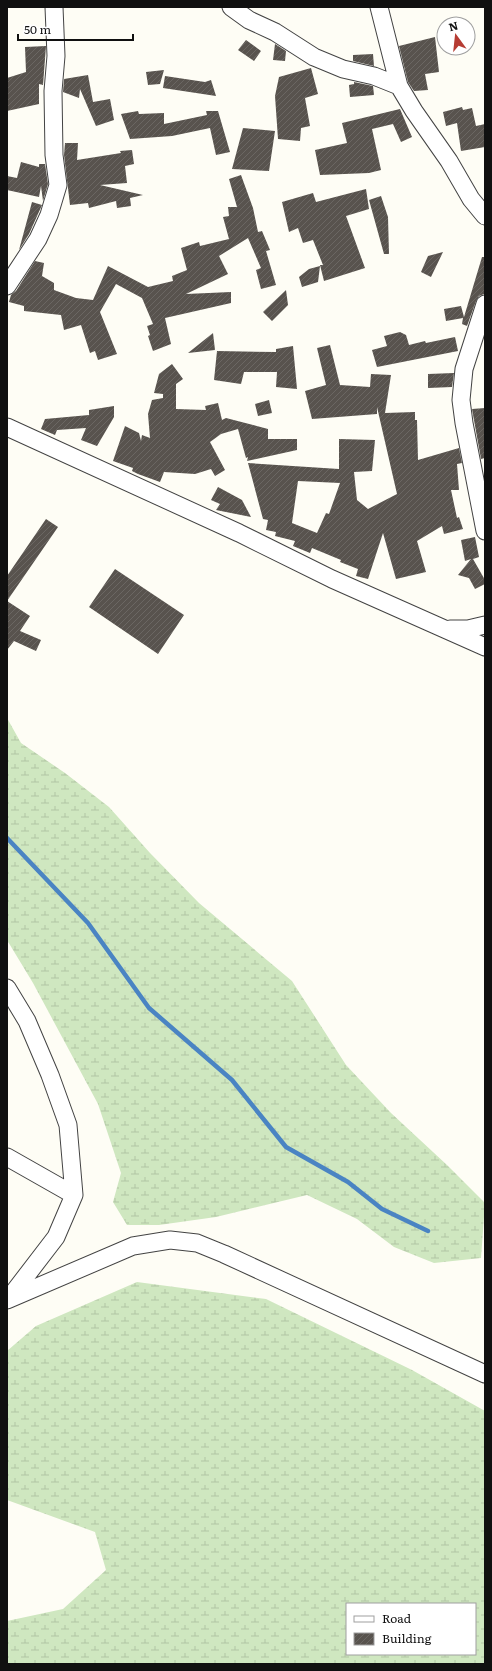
<svg xmlns="http://www.w3.org/2000/svg" width="492" height="1671" font-family="Literata,serif">
<defs>
<pattern id="wetland-marsh" width="20" height="14" patternUnits="userSpaceOnUse"><rect width="20" height="14" fill="#cfe7c0"/><path d="M1 5h8M5 5V1M11 12h8M15 12V8" fill="none" stroke="#b1c5a4"/></pattern>
<pattern id="building-hatch" width="6" height="6" patternUnits="userSpaceOnUse"><rect width="6" height="6" fill="#58534e"/><path d="M-1 1l2-2M0 6l6-6M5 7l2-2" fill="none" stroke="#6b6763"/></pattern>
</defs>
<rect width="100%" height="100%" fill="#fefdf5"/>
<path fill="url(#wetland-marsh)" fill-rule="evenodd" d="M7,718L21,743L65,773L109,807L150,853L199,903L292,981L346,1065L391,1113L447,1165L485,1203L481,1258L434,1263L394,1247L357,1219L307,1195L216,1217L159,1225H127L113,1202L121,1173L98,1104L33,983L7,940Z
M137,1282L266,1299L412,1370L485,1411V1664H7V1621L63,1609L106,1570L95,1532L7,1500V1351L36,1326ZM347,1604H475V1654H347Z"/>
<g fill="none" stroke-linecap="round" stroke-linejoin="round">
<path stroke="#4a84c3" stroke-width="4.5" d="M7,838L88,923L149,1008L232,1080L286,1147L348,1182L382,1209L428,1231"/>
</g>
<path fill="url(#building-hatch)" fill-rule="evenodd" d="M435,37L439,72L425,74L428,90L414,91L408,82L399,46Z
M246,40L261,51L254,61L238,50Z
M275,44L286,51L285,61L273,60Z
M46,46L43,85L39,84V104L7,111V78L26,72L25,47Z
M373,54L374,66L353,61V55Z
M311,68L318,94L305,98L310,126L301,128L300,141L278,139L275,96L279,77Z
M164,70L160,84L148,85L146,72Z
M88,75L93,102L110,99L114,120L96,126L80,89L79,98L63,92L64,79Z
M165,76L205,82L211,80L216,96L163,88Z
M354,82L373,86L374,95L350,97L349,85L354,84Z
M462,107L463,110L472,108L476,126L485,124V147L461,151L457,123L446,126L443,112Z
M400,109L412,137L401,142L393,124L372,129L381,170L369,173L320,175L315,150L347,143L342,123Z
M138,111L139,114L164,113V124L207,115L206,111H218L230,152L216,155L210,128L172,136L130,139L121,114Z
M243,128L275,131L269,171L232,169Z
M65,143H78L77,160L121,153L120,151L132,150L134,164L125,166L127,183L100,185L143,195L130,198L131,206L117,208L116,201L89,208L88,203L70,205L64,155Z
M21,162L39,167V164H45L48,184L43,201L41,186L39,197L7,190V176L17,178Z
M241,175L253,208L258,232L262,231L270,250L266,251L276,285L261,289L256,270L261,268L248,238L219,256L228,274L186,294L231,292V303L165,318L171,344L153,351L148,336L150,335L147,326L153,324L142,298L116,284L100,312L117,354L98,360L95,351L90,353L81,325L64,330L61,315L24,311V306L9,302L11,295L16,291L35,261L44,263L42,276L54,283V290L76,298L93,300L108,266L148,287L173,281L172,276L187,270L181,248L199,242L200,246L229,239L223,217L229,216L228,207H237L229,179Z
M366,189L369,209L346,216L365,268L324,281L320,265H323L313,240L303,243L298,228L289,232L282,202L313,193L316,202Z
M381,196L388,217L389,254H384L369,200Z
M32,202L42,205L29,234L19,250Z
M443,252L431,277L421,272L428,256Z
M482,257H485V290L484,294L479,296L476,301L467,326L462,324L463,318L446,321L444,309L461,306L464,317Z
M320,266L318,282L302,287L299,277L309,269Z
M286,290L288,305L272,321L263,312Z
M400,332L406,335L409,345L425,341L426,343L455,337L458,351L377,367L372,350L387,346L384,336Z
M213,333L215,350L188,353Z
M330,345L340,385L370,387L371,374L391,375L385,413L415,412V420H417L418,460L459,448L462,463L457,464L459,490H451L457,518L459,517L463,529L444,534L442,526L417,541L426,572L396,579L383,533L368,579L356,576L358,569L340,562L341,560L312,548L310,553L293,546L295,541L275,536L276,532L266,530L268,520L263,519L248,463L339,469V439L375,440L372,471L354,472L357,500L368,509L397,494L377,407V414L312,419L305,391L326,385L317,348ZM298,481L340,483L329,514L326,513L317,533L292,523Z
M293,346L297,389L276,387L277,372H244L241,384L214,380L217,351L276,352V349Z
M172,364L183,379L176,384V409L206,410L205,406L218,403L222,420L226,418L268,429V439H297V450L247,461L248,457L246,458L238,429L221,434L210,442L225,470L215,476L211,469L195,474L164,472L160,482L138,474L132,471L133,468L113,461L125,426L139,433L141,441L142,435L150,438L148,414L152,400L163,398V394L154,393L159,374Z
M454,373L452,387L428,388V374Z
M269,400L272,413L258,416L255,404Z
M114,406V417L97,446L81,440L86,428L57,430L55,435L41,429L45,419L89,415V410Z
M485,408V458L481,459L472,409Z
M218,487L242,500L251,517L216,510L220,504L211,500Z
M46,519L58,527L7,601L30,616L20,631L41,640L36,651L14,641L7,650V576Z
M475,537L479,557L473,559L485,580V584L475,589L469,578L458,575L471,559L465,561L461,540Z
M115,569L184,615L158,654L89,607Z"/>
<g fill="none" stroke-linecap="round" stroke-linejoin="round">
<g stroke="#434343" stroke-width="19">
<path id="minor" d="M231,7L249,20L275,32L314,57L343,69L374,76L399,86L414,111L449,161L471,199L485,216
M379,7L399,86
M7,286L38,239L49,215L58,185L54,155L53,91L56,56L54,7
M485,304L464,369L461,400L464,423L485,531
M7,427L239,533L332,579L485,647
M450,629H468L485,625
M7,988L27,1021L50,1075L68,1125L74,1195
M7,1157L74,1195L56,1237L10,1297
M7,1300L133,1246L170,1240L197,1243L224,1254L485,1374"/>
</g>
<use href="#minor" stroke="#fff" stroke-width="17"/>
</g>
<rect width="492" height="1671" fill="none" stroke="#101010" stroke-width="16"/>
<rect x="346" y="1603" width="130" height="52" fill="#ffffff" stroke="#9f9f9f"/>
<rect x="354" y="1616" width="20" height="6" fill="#ffffff" stroke="#9f9f9f"/>
<text x="382" y="1623" font-size="12" fill="#101010">Road</text>
<rect x="354" y="1633" width="20" height="12" fill="url(#building-hatch)" stroke="#9f9f9f"/>
<text x="382" y="1643" font-size="12" fill="#101010">Building</text>
<g transform="translate(456 36) rotate(345)"><circle r="19" fill="#ffffff" stroke="#9f9f9f"/>
<path d="M0-3L7 15L0 10L-7 15Z" fill="#b63c33"/>
<text y="-6" font-size="11" font-weight="bold" text-anchor="middle" fill="#101010">N</text>
</g>
<path d="M18 34v6h115v-6" fill="none" stroke="#101010" stroke-width="2"/>
<text x="24" y="34" font-size="12" fill="#101010" stroke="#ffffff" stroke-width="3" paint-order="stroke">50 m</text>
</svg>
